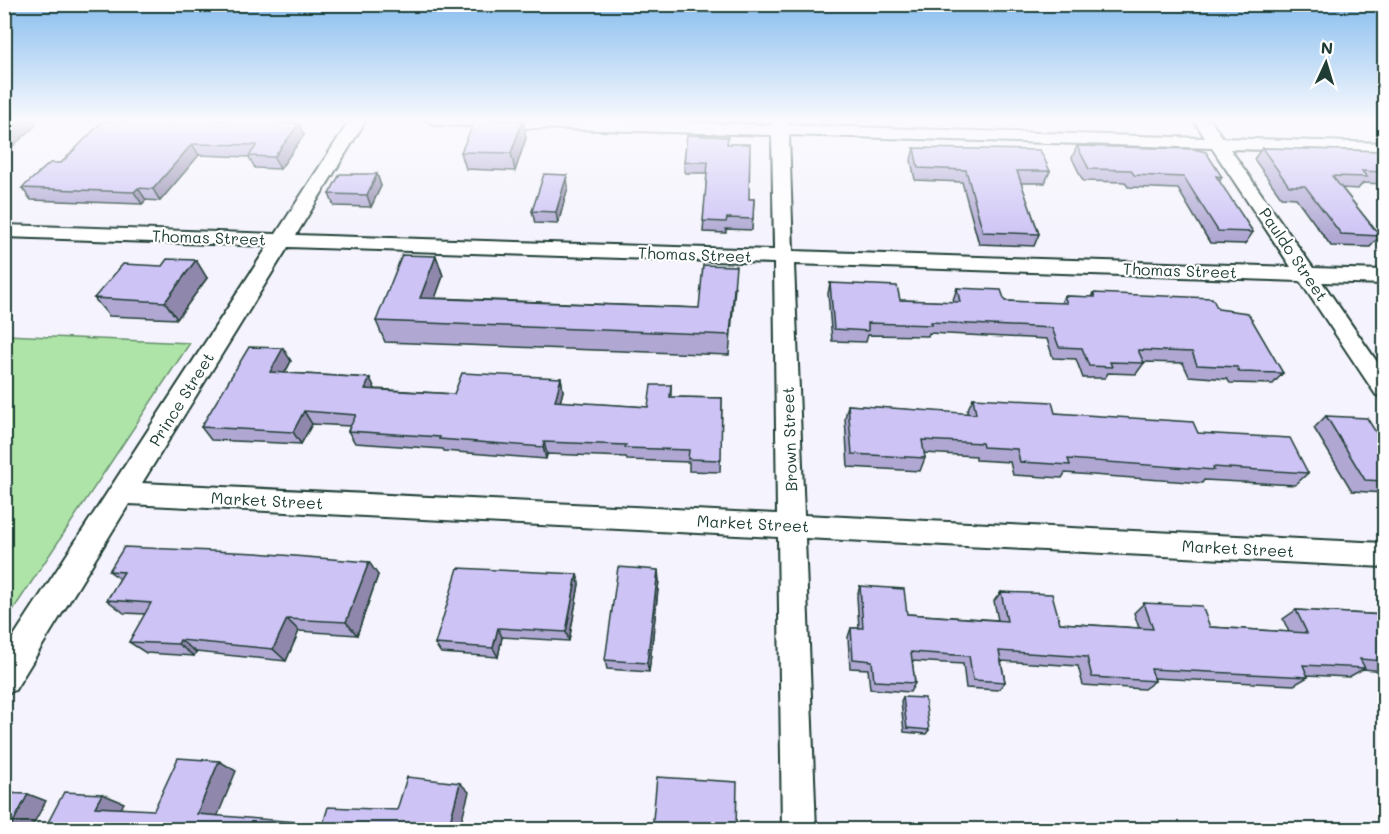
<svg xmlns="http://www.w3.org/2000/svg" width="1389" height="834" font-family="Mali,sans-serif">
<rect width="100%" height="100%" fill="#f5f3fd"/>
<filter id="ink" filterUnits="userSpaceOnUse"><feTurbulence type="fractalNoise" baseFrequency=".0167" numOctaves="2"/><feDisplacementMap in="SourceGraphic" scale="12" xChannelSelector="R" yChannelSelector="G"/><feConvolveMatrix kernelMatrix="1 2 1 2 8 2 1 2 1" color-interpolation-filters="sRGB"/></filter>
<g filter="url(#ink)">
<path fill="#aee4a7" stroke="#66906e" stroke-width="1.5" d="M5,335L190,343L5,622L4,335Z"/>
<g fill="none" stroke-linecap="round" stroke-linejoin="round">
<g stroke="#1f3d34" stroke-width="4">
<path id="minor" d="M350,120H366L296,235L774,250L772,135L435,125L427,120H606L772,125V120H788V125L1205,138L1194,120H1210L1223,138L1384,143V153L1230,149L1313,268L1384,270V284L1322,282L1384,372V398L1376,395L1300,281L794,264L804,515L1384,543V567L805,538L816,830H782L778,537L129,504L15,690L4,694V651L268,246L4,237V225L276,234ZM789,135L1212,148L1291,267L793,251ZM288,247L774,263L777,514L142,483Z"/>
</g>
<use href="#minor" fill="#fff" fill-rule="evenodd"/>
</g>
<path fill="#b0a8d3" stroke="#1f3d34" stroke-width="1.5" d="M174,123L304,135L280,169L255,168L249,157L199,155L160,201L146,200L142,204L31,200L22,188L61,163Z
M526,138L515,171L466,169L461,152Z
M727,144L749,199H754L752,230L726,229V233L703,232L707,173H685L684,162Z
M1077,146L1222,177L1219,182L1253,232L1245,244L1210,243L1178,189L1128,187L1125,182L1083,181L1072,158Z
M914,148L1050,171L1045,183H1021L1039,234L1034,246L979,244L962,182L915,180L911,160Z
M1262,148L1384,151V184L1363,183L1358,189L1342,188L1380,236L1370,247L1331,246L1296,198L1281,197L1254,159Z
M377,174L381,186L371,207L334,206L329,194Z
M568,187L558,224L535,223L532,211Z
M436,256L443,276L435,298L699,308L735,287L729,355L385,342L376,321Z
M207,278L177,319L109,316L94,298Z
M830,283L900,300L953,302V300L957,288L1005,301L1061,303L1064,296L1091,297L1093,293L1218,309L1283,373L1273,384L1230,383L1227,379L1189,376L1183,363L1144,362V363L1136,374L1108,373L1105,378H1083L1076,359L1053,358L1047,339L929,333L928,336L868,335L866,342L832,341L828,294Z
M291,361L285,373L370,378L375,389L454,394L561,378L563,391L560,402L648,407L671,385V397L722,398L720,472L689,471V462L627,460L626,457L547,454L546,459L444,451L443,449L355,443L348,431L350,426L312,424L301,444L211,440L201,427Z
M973,398L1055,413L1198,433L1308,473L1295,485L1204,480L1202,483L1065,473L1062,478L1013,475L1010,462L976,460V456L924,453L925,458L920,471L848,467L845,418L848,405L967,414V411Z
M1326,416L1384,445V493L1352,491L1314,428Z
M109,571L378,575L357,635L299,631L286,661L196,652L194,656L146,653L129,642L145,614L124,613L107,600L120,579Z
M577,574L579,584L569,641L502,637L498,657L441,653L435,644Z
M659,580L649,672L607,669L605,660Z
M860,586L907,614L998,620L994,601L1001,592L1060,623L1139,628L1134,613L1144,603L1210,627L1289,632L1283,619L1296,610L1384,615V671L1363,669L1349,677L1307,675L1308,677L1294,685L1154,678L1155,681L1144,689L1083,685L1078,666L1001,661L1005,682L998,690L966,688L963,664L912,661L915,683L910,692L870,689L868,669L850,668L848,637L851,628H859L857,596Z
M903,697L929,730L926,734L904,732L901,701Z"/>
<path fill="#9088ac" stroke="#1f3d34" stroke-width="1.5" d="M20,120H33L36,125L4,154V134Z
M523,120L526,138L515,171L511,153Z
M299,124L304,135L280,169L274,157Z
M192,144L199,155L160,201L153,189Z
M377,174L381,186L371,207L367,195Z
M567,175L568,187L558,224L556,212Z
M138,188L146,200L142,204L134,192Z
M436,256L443,276L428,318L420,298Z
M196,260L207,278L177,319L165,302Z
M283,348L291,361L278,385L270,372Z
M370,378L376,391L365,389Z
M561,378L563,391L557,414L555,401Z
M304,411L312,424L301,444L293,432Z
M544,442L547,454L546,459L543,447Z
M369,562L378,575L357,635L346,622Z
M658,570L659,580L649,672L647,663Z
M577,574L579,584L569,641L566,632Z
M287,619L299,631L286,661L273,649Z
M498,628L502,637L498,657L493,648Z
M180,640L196,652L194,656L178,644Z
M219,761L236,771L215,822L197,814Z
M460,783L469,792L459,830H448Z
M28,794L46,801L30,830H9Z
M102,794L124,803L117,816L95,807Z"/>
<path fill="#cdc3f5" stroke="#1f3d34" stroke-width="1.5" d="M4,120H20L4,134Z
M177,120H241L299,124L274,157L249,156L257,145L192,144L153,189L138,188L134,192L22,188L50,163H61L103,121L174,123Z
M475,120H523L511,153L461,152Z
M687,135L728,137L727,144H750L749,199H754L753,219L727,218L726,222L703,221L708,162H684Z
M1077,146L1194,149L1206,152L1222,177L1216,176L1253,232L1218,231L1184,177L1134,175L1131,170L1089,169Z
M914,148L1040,150L1050,171H1017L1039,234L983,232L966,170L918,168Z
M1262,148L1384,151V172L1362,171L1367,177L1332,176L1380,236L1341,234L1305,186H1289Z
M340,174H377L367,195L329,194Z
M544,174L567,175L556,212L532,211Z
M402,255L436,256L420,298L699,308L703,265L736,266L730,335L376,321Z
M167,259L196,260L165,302L94,298L123,264L162,266Z
M830,283L897,286L900,300L960,302L957,288L1001,290L1005,301L1067,303L1064,296L1095,297L1093,293L1212,298L1218,309L1248,313L1283,373L1239,372L1237,367L1197,365L1192,352L1138,350L1144,363L1110,362L1112,367L1089,366L1082,348L1059,347L1052,328L931,322L932,325L868,323V331L834,329Z
M249,347L283,348L270,372L370,378L365,389L454,394L462,373L561,378L555,401L648,407L651,385H671L670,397L722,398L721,460L688,459L689,450L625,448L626,445L544,442L543,447L439,439L440,437L348,431L356,415L304,411L293,432L201,427Z
M973,398L1052,402L1055,413L1193,422L1198,433L1290,438L1308,473L1213,467L1214,470L1068,459L1070,465L1020,462L1017,449L983,447L982,443L922,440L925,458L852,454L848,405L976,414Z
M1326,416L1367,418L1384,445V481L1365,480Z
M124,547L256,553L369,562L346,622L287,619L273,649L180,640L178,644L129,642L151,603L107,600L124,572L109,571Z
M618,567L658,570L647,663L605,660Z
M458,568L577,574L566,632L498,628L493,648L435,644Z
M860,586L904,589L907,614L1007,621L1001,592L1052,594L1060,623L1153,629L1144,603L1202,606L1210,627L1307,633L1296,610L1384,615V661L1360,659L1365,668L1303,665L1308,677L1151,669L1155,681L1092,677L1087,657L999,651L1005,682L973,680L969,656L911,652L915,683L874,681L872,661L853,659L851,628H863Z
M903,697L925,698L929,730L907,728Z
M178,758L219,761L197,814L323,824L328,807L397,810L407,777L460,783L448,830H44L64,792L102,794L95,807L154,810Z
M657,777L737,782L736,830H652Z
M4,793L28,794L9,830H4Z"/>
</g>
<linearGradient id="sky" x2="0" y2="1"><stop stop-color="#89beee"/><stop offset="0.51" stop-color="#fafafe"/><stop offset="1" stop-color="#fafafe" stop-opacity="0"/></linearGradient>
<rect width="1389" height="237" fill="url(#sky)"/>
<g text-anchor="middle" dominant-baseline="central" stroke-width="4.5" stroke-linejoin="round" paint-order="stroke">
<g font-size="16" fill="#1f3d34" stroke="#fff">
<text transform="translate(209 237) rotate(2)">Thomas Street</text>
<text transform="translate(695 254) rotate(2)">Thomas Street</text>
<text transform="translate(1294 254) rotate(56)">Pauldo Street</text>
<text transform="translate(1180 270) rotate(2)">Thomas Street</text>
<text transform="translate(181 399) rotate(-58)">Prince Street</text>
<text transform="translate(789 439) rotate(-92)">Brown Street</text>
<text transform="translate(267 500) rotate(3)">Market Street</text>
<text transform="translate(753 523) rotate(3)">Market Street</text>
<text transform="translate(1238 548) rotate(3)">Market Street</text>
</g>
</g>
<rect width="1389" height="834" fill="none" stroke="#fff" stroke-width="24"/>
<rect x="12" y="12" width="1365" height="810" fill="none" stroke="#1f3d34" stroke-width="2" filter="url(#ink)"/>
<g transform="translate(1326 63) rotate(4)" stroke="#ffffff" stroke-width="4.5" paint-order="stroke">
<path d="M0-4.5L10 22L0 15L-10 22Z" fill="#1f3d34"/>
<text y="-9" font-size="16" font-weight="bold" text-anchor="middle" fill="#1f3d34">N</text>
</g>
</svg>
